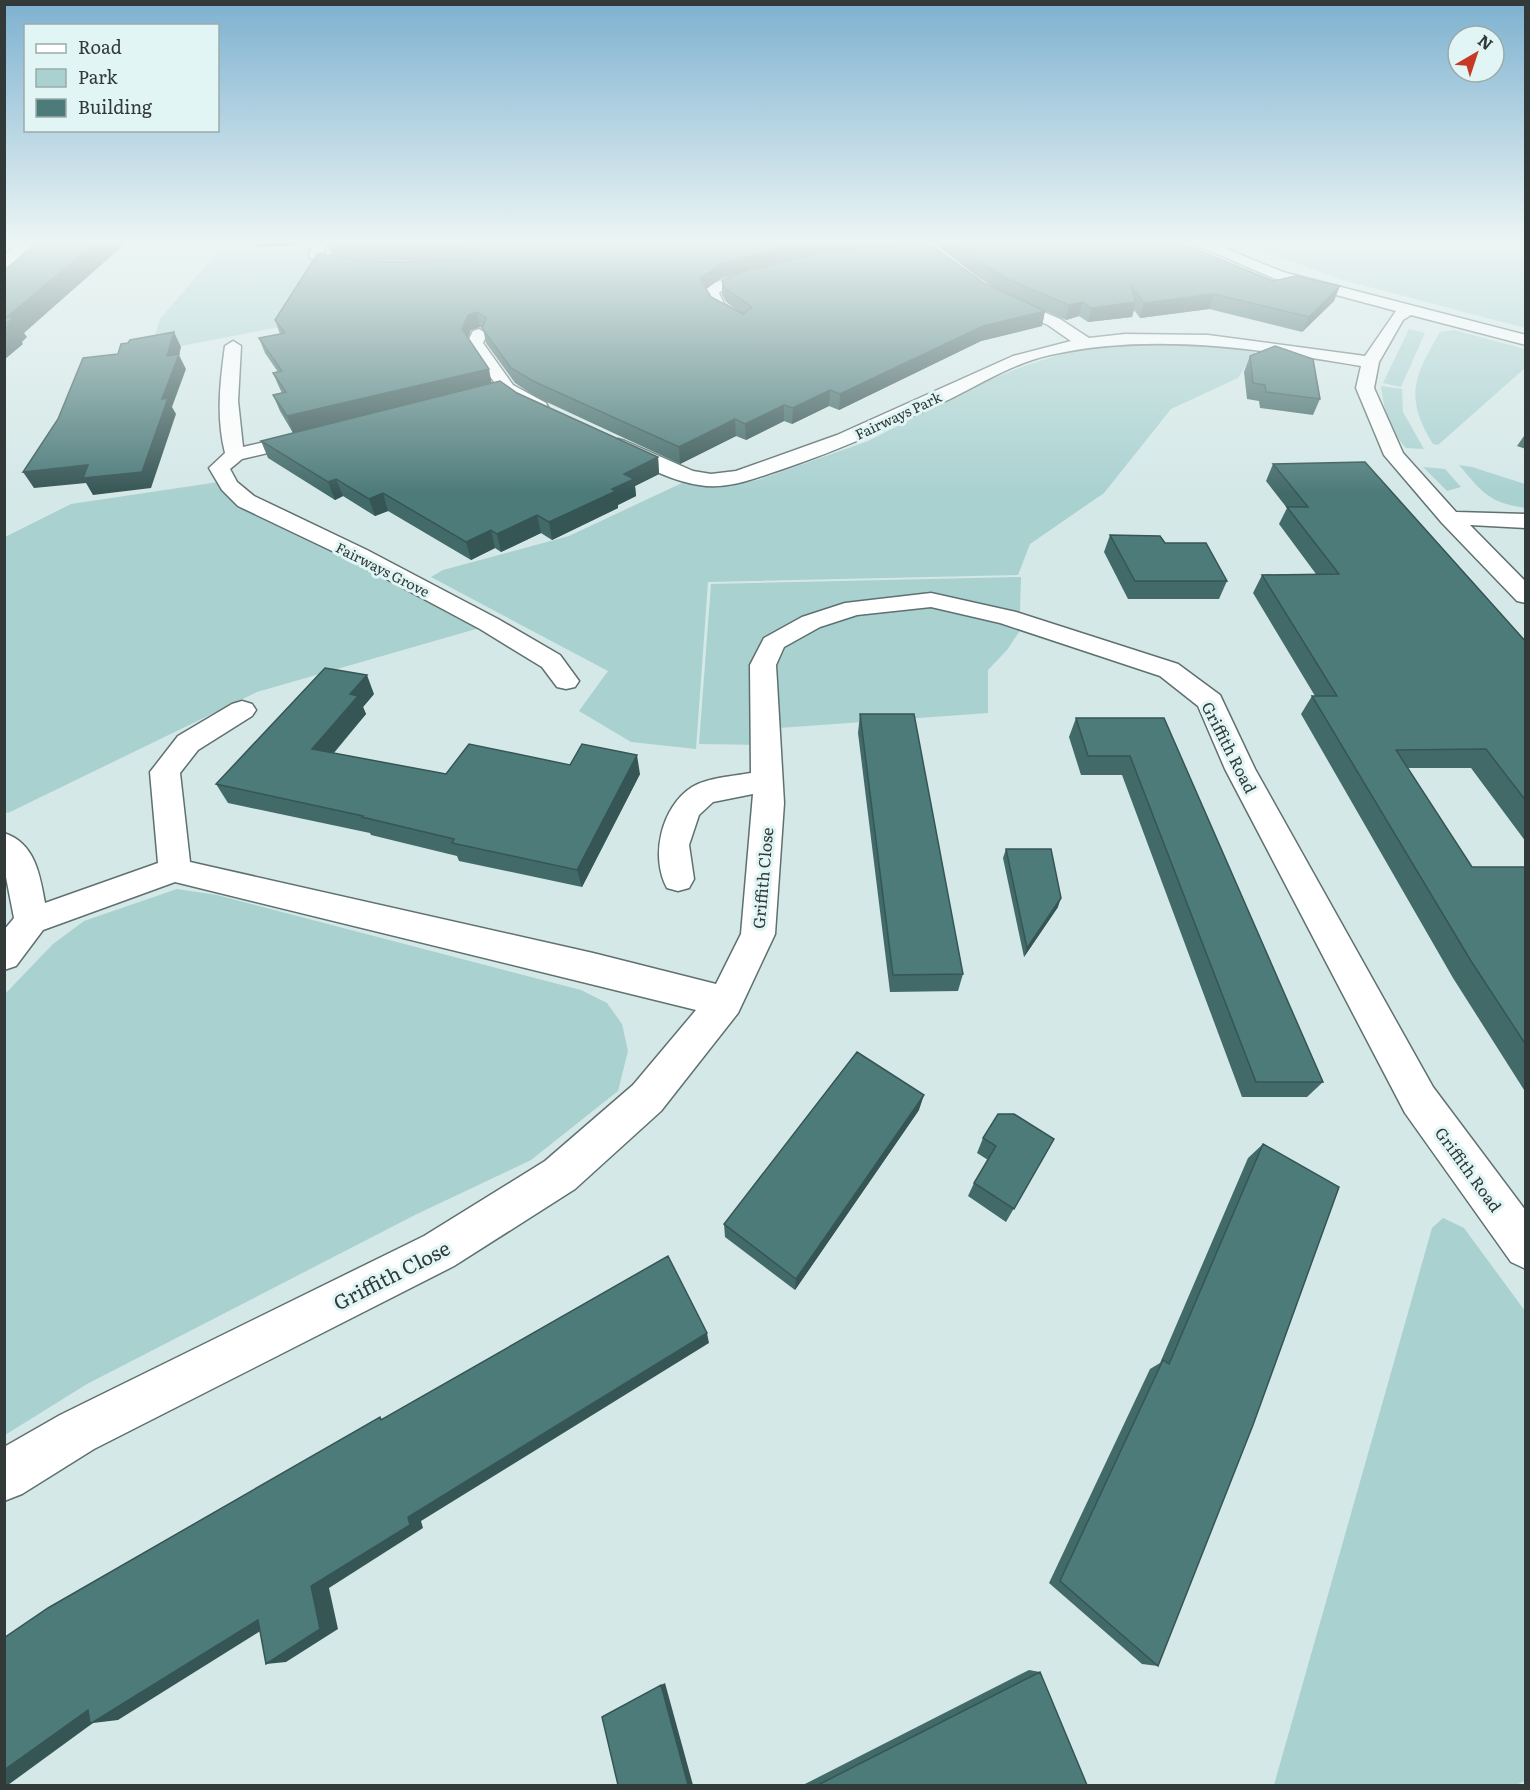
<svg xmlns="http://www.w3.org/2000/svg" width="1530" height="1790" font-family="Literata,serif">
<rect width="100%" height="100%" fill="#d4e8e7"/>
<path fill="#a9d1d0" d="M1242,243H1525V328L1339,279Z
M318,247L323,263L280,327L150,352L160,319L218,251Z
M1409,329L1425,333L1401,387L1383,383Z
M1454,330L1525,349V368L1438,445L1433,444C1404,397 1414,377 1440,332Z
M1146,342L1257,349L1238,378L1171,409L1104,493L1030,544L1018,575L708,582L696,749L631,742L579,711L608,671L431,577L443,570L569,536L684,482L715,486L758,480L806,463L868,441L982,383L1024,366L1087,346Z
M1381,386L1402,389L1403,412L1424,449L1406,448C1389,429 1384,410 1381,386Z
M1459,465L1472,467L1525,484V508C1488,502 1483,493 1459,465Z
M1423,467L1445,469L1461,487L1447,491Z
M225,481L490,625L257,692L8,813L5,812V537L71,504Z
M1021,577L1020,611L1025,623L1007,650L988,670V713L765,729L764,745L699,744L711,584Z
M177,889L217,895L581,990L607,1003L622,1024L628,1051L618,1091L531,1160L415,1215L87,1384L5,1435V994L53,944L84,921Z
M1443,1218L1464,1228L1525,1311V1781L1513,1786L1274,1785L1432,1228Z"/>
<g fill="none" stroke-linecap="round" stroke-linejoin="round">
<g stroke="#5e706f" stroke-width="3">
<path id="street" d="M18,243H33L9,267L4,268V256Z
M313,243H327L323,255C334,266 353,257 364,267L357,271L318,266L309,256Z
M1192,243H1212L1283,272L1526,335V345L1411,315L1403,320L1379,362L1374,388L1403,453L1456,512L1526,514V528L1470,525L1526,582V603L1517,601L1442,523L1384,455L1356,388L1361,366C1258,349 1153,332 1050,355C1014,363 982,383 950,399C895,425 840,450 783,469C756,478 728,490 699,485C667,480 639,463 611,449L608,445L618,439L625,441L693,471L711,474L736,471L837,435L1013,356L1071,341L1048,325L997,302L994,299L997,296L1002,294L1060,319L1089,338L1125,334L1208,335L1365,356L1396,311L1273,278Z
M765,269L772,273L770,276L724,289L719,293L724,304L748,319L750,322L748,325C728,330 710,307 703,292C716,277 746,273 765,269Z
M479,329L487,334L483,343L513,385L546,403L548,407L546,411C513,419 482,365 467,343L473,331Z
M233,341L241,346L238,401L243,447L307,432L317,438L314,442L242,459L230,469L237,482L254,496L367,550L498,619L560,655L579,681L575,687L566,689L557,687L542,667L480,629L351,560L238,506L222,490L209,468L225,453C216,417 220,382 225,346Z
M931,593L1016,612L1178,664L1220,695L1255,769L1433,1087L1526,1211V1269L1511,1262L1405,1113L1225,769L1198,706L1160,676L1000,623L931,607L857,615L820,627L784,647L776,665L784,803L775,934L738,1013L661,1111L575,1189L454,1266L94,1449L22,1494L4,1501V1447L60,1415L424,1236L545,1161L633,1085L696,1010L175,882L43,930L16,966L4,970V930L14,918L4,867V833C35,843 40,875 45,903L158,863L150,772L178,736L232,704L242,701L252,704L256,710L252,716L198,750L180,773L190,862L593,953L716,984L741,934L753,794L713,802L699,815L689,845L694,879L689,888L678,891L667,888C650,857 661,807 692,787C707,778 733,776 751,773L750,665L764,638L802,617L845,603Z"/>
</g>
<use href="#street" fill="#fff" fill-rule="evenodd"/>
</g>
<path fill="#426a69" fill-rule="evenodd" d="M252,243H311L310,245L253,247Z
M327,243H896L884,245L984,283L1000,291L976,276L934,243H1181L1273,281L1334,301L1302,332L1209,309L1140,318L1134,310L1132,317L1088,322L1079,316L1066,320L1014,297L1045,311L1042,326L981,341L839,410L829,406L792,424L784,421L746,440L736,436L680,464L536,397L515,383L486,343L483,329L480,327L471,330L468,338L492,383L517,393L658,457L659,474L635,486L636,496L618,505V508L552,540L541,533L501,552L495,548L471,560L388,511L375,516L343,496L335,500L268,458L261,441L362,416L293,433L280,411L273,395L282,393L280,389L273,373L278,372L265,353L259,338L280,334L275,320L336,257L331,254ZM353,260L437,261L408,262ZM738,273L722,281V295L726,302L739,312L711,297L706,289L721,278Z
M1250,356L1320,399L1313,415L1260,408L1259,401L1247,399L1244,372Z
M1526,433V449L1517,446Z
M1273,464L1526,642V842L1471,768H1408L1472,867H1526V1093L1453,978L1301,714L1312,696H1315L1253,593L1262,575L1316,574L1279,524L1287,508L1266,481Z
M1110,535L1165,543L1227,581L1219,599H1128L1104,552Z
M374,694L363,707L366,714L334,753L446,774L570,765L640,774L582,887L459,861L457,856L371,835L370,833L228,803L216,784Z
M860,714L963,974L958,991L890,992L858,733Z
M1076,718H1164L1323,1082L1307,1097H1242L1122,775H1081L1069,737Z
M1006,849L1058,907L1024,957L1003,858Z
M919,1110L795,1290L725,1237L724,1224Z
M983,1138L1054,1139L1006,1222L968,1196L974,1183L988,1160L977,1153Z
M1263,1144L1158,1666L1142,1664L1049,1583L1150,1369L1160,1363L1248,1158Z
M1029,1670L1040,1672L1087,1785H803Z"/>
<path fill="#365655" d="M95,243H126L24,333L27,337L22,342L23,344L4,360V328L7,317Z
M811,243H896L780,262L721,278L701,293L700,279L721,264L781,248Z
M1340,286L1334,301L1302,332L1309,317Z
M1214,294L1209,309L1140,318L1144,303Z
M1083,302L1079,316L1066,320L1069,305Z
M1136,302L1132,317L1088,322L1091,308Z
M1045,311L1042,326L981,341L839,410L840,394L983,326Z
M477,312L480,327L471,330L465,344L462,329L468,315Z
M174,332L181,347L179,355L186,369L172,407L176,414L151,488L93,495L86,483L34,488L23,472L162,399L167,356Z
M489,369L492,385L293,433L287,416Z
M830,390L829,406L792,424L793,408Z
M784,405V421L746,440L745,424Z
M735,419L736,436L680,464L679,447Z
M658,457L659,474L635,486L636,496L618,505V508L552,540L549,522L612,489L624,474Z
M336,479L343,496L335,500L328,482Z
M383,493L388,511L375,516L369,499Z
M537,515L541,533L501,552L497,534Z
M491,530L495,548L471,560L466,542Z
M367,675L374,694L363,707L366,714L321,767L312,749L350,694Z
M637,755L640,774L582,887L577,870Z
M1061,898L1058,907L1024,957L1027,948Z
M924,1095L919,1110L795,1290L796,1279Z
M707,1333L709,1343L421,1521L423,1528L329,1588L338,1629L286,1662L266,1664L311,1586L408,1517Z
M258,1620H278L118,1720L93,1723L8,1785H4V1770L88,1710Z
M665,1683L693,1785H688L661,1685Z"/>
<path fill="#4d7b7a" stroke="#365655" stroke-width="1.5" d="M40,243H95L7,317H15L7,323H11L4,328V270Z
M333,243H811L781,248L721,264L700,279L711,297L743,314L752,307L725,288L722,281L742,272L820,253L900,243H928L984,283L1045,311L983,326L840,394L830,390L793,408L784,405L745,424L735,419L679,447L533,381L511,368L482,328L486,318L477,312L468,315L462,329L489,369L287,416L273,395L286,392L273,373L282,371L259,338L285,333L275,320L318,253L357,261L408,262L470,260L479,253L470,248L340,246Z
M954,243H1181L1273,281L1296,276L1340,286L1309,317L1214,294L1144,303L1131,286L1136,302L1091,308L1083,302L1069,305L1005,278L978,262Z
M174,332L167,356L179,354L162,399L168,398L142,472L83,478L88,465L23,472L58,419L83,358L118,354L121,344L128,343L130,340Z
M1275,346L1313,359L1320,399L1266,392L1265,385L1253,383L1250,356Z
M500,381L517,393L658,457L624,474L634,479L612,489L616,491L549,522L537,515L497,534L491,530L466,542L383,493L369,499L336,479L328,482L261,441Z
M1365,462L1526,642V801L1486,749L1396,750L1472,867H1526V1045L1471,961L1312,696H1337L1262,575L1339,574L1287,507H1308L1273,464Z
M1110,535L1160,536L1165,543H1206L1227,581H1135Z
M325,668L367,675L350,694L358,696L312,749L446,774L469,744L570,765L582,744L637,755L577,870L452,843L454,839L362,817L363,816L216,784Z
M860,714H914L963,974L893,975Z
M1076,718H1164L1323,1082H1256L1130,756H1088Z
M1006,849H1051L1061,898L1027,948Z
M857,1052L924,1095L796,1279L724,1224Z
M998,1114H1014L1054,1139L1014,1209L974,1183L996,1146L983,1138Z
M1263,1144L1339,1187L1253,1425L1158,1666L1060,1581L1163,1360L1169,1364Z
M668,1256L707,1333L408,1517L410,1525L311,1586L320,1629L266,1664L258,1620L90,1724L88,1710L4,1770V1638L48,1608L380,1417L381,1420Z
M1040,1672L1087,1785H818Z
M661,1685L688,1785H618L602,1717Z"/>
<linearGradient id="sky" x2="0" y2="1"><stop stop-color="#7db1d0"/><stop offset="0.49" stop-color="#ecf5f4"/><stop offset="1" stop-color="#ecf5f4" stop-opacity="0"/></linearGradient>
<rect width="1530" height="494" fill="url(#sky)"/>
<g text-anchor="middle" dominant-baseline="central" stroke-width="6" stroke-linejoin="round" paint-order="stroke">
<g font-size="14" fill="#313939" stroke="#e1f5f5">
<text transform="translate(898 415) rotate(-25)">Fairways Park</text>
<text transform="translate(383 569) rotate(27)">Fairways Grove</text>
</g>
<g font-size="16" fill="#313939" stroke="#e1f5f5">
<text transform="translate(1230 747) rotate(63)">Griffith Road</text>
<text transform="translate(762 878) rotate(-85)">Griffith Close</text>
<text transform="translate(1469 1169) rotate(54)">Griffith Road</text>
</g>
<g font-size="20" fill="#313939" stroke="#e1f5f5">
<text transform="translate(391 1274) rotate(-27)">Griffith Close</text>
</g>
</g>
<rect width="1530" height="1790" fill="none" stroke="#313939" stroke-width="12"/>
<rect x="24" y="24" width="195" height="108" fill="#e1f5f5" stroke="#9baaaa" stroke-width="1.5"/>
<rect x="36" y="44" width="30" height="9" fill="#ffffff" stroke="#9baaaa" stroke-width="1.5"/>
<text x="78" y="54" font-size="18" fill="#313939">Road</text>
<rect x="36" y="69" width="30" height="18" fill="#a9d1d0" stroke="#9baaaa" stroke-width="1.5"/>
<text x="78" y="84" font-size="18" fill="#313939">Park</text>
<rect x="36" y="99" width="30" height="18" fill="#4d7b7a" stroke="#9baaaa" stroke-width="1.5"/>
<text x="78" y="114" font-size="18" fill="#313939">Building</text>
<g transform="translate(1476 54) rotate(39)"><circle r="28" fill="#e1f5f5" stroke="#9baaaa" stroke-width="1.5"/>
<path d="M0-4.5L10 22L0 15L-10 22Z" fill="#c53925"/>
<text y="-9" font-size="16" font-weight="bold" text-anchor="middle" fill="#313939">N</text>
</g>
</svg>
